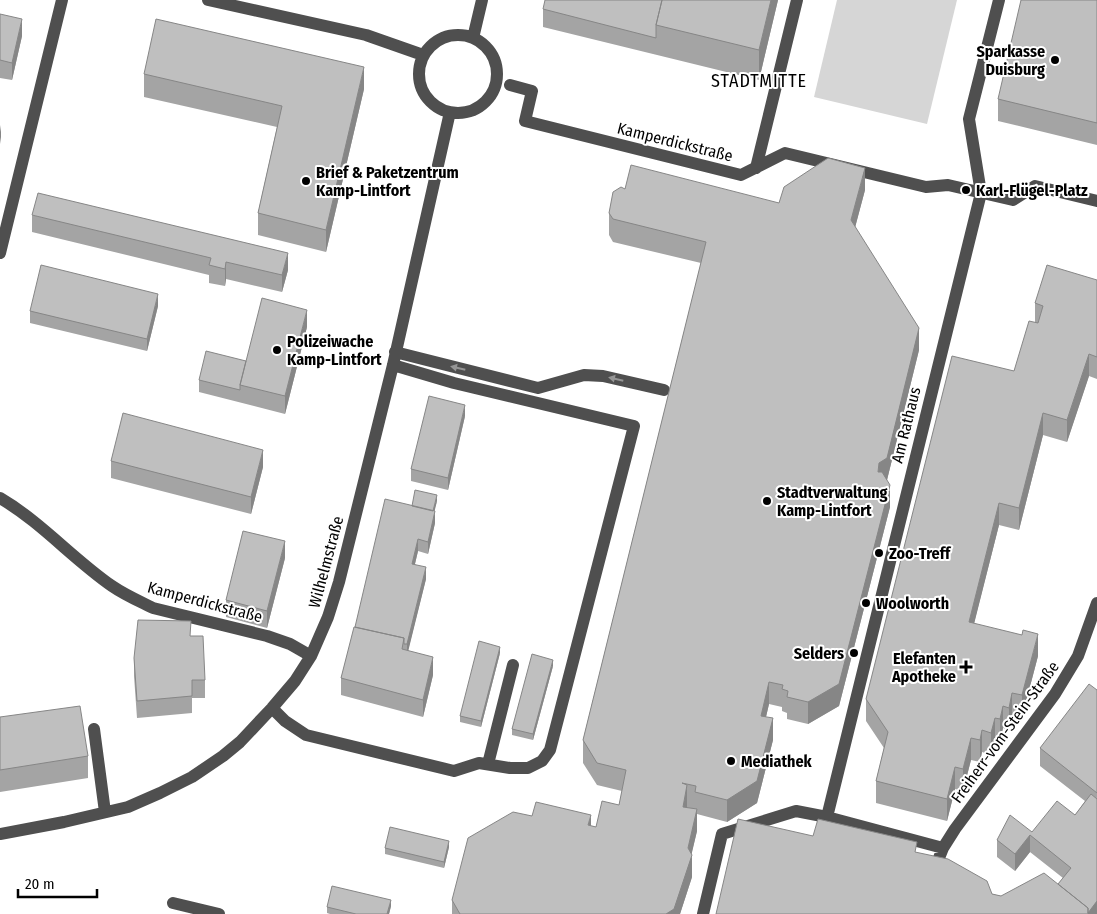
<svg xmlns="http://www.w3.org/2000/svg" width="1097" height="914" font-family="'Fira Sans Condensed',sans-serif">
<rect width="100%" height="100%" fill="#fff"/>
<path fill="#d6d6d6" d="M837,0H957L927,124L814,97Z"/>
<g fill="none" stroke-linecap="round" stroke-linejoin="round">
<path stroke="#4f4f4f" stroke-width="12" d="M208,0L366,35L423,55
M419 74a39 39 0 1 1 78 0a39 39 0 1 1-78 0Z
M473,38L482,0
M510,85L532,91L525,121L741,175L785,153L926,187L948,185L1013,200L1035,186L1097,201
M756,168L797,0
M0,253L62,0
M395,352L538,388L584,375L603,376L664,390
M0,498C41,522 73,559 112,586C125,595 139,601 153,608L267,636L290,644L311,656
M272,708L285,721L306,735L454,771L479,763L510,768H528L542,761L550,750L634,426L454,383L393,365
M94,729L105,812
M488,764L513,665
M827,817L943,848
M0,834L64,822L128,807L160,793L192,777L223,756L240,742L272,708L295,681L311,656L328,617L339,582L393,365L450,112
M933,873L943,848L955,829L1055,694L1078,656L1097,603
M173,903L219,914
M703,914L722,834L796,811L827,817L981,193L969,119L999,0"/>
</g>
<path fill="#a4a4a4" d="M778,0L759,80L543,27V9Z
M1097,0V145L998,121V99Z
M0,14L22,36L12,80L0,78Z
M144,74L364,89L326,252L258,235V213L277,127L144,97Z
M625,189L779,203L865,190L855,227L919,350L887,480L890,507L839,706L808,724L787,719V713L782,711V707L769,704L766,717L773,740L757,803L727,822L697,814V831L691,855L692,877L680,914H452V900L532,816L596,827L619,805L622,791L597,785L583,763V740L701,263L613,242L609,235V213Z
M32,215L288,270L282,292L226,279L225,286L209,283V275L32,232Z
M1097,280V379L1089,376L1067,442L1043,435L1019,530L999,525L974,623L1038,656L1022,717L1012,715L1009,730L1003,728L1000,741L995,740L991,755L982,752L980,762L971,760L963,791L955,789L947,821L876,803V781L884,748L866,721V699L1014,371L1035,322V303Z
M158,306L147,351L30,323V311Z
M307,327L285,414L199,392V380L246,361Z
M465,416L448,490L411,481V469Z
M111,461L263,467L251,514L111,478Z
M437,501L434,511L435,523L428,554L418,551L415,564L426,579L408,650L433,675L423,717L341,695V678L355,627Z
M285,558L267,628L226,617V600Z
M500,653L481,727L460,722V716Z
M134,658L205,680V698H192V713L137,718L134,676Z
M553,666L533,740L512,735V729Z
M1097,690V914H716L813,836L917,853L992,894L1001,896L1058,884L1063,878L1030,852L1015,871L997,857V840L1032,832L1075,815L1085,801L1040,766V748Z
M0,717L88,756V778L0,792Z
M449,847L444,868L385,854V848Z
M391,906L389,914H330L327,913V907Z"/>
<path fill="#868686" d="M771,0H778L759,80V50Z
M22,19V36L12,80V63Z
M364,67V89L326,252V230Z
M1,125V137L0,144V132Z
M865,168V190L851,243V220Z
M288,253V270L282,292V275Z
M226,262V279L225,286V269Z
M158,294V306L147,351V339Z
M307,310V327L285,414V396Z
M919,328V350L887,480L878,472L879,463Z
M1089,354V376L1067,442V420Z
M465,405V416L448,490V478Z
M1043,413V435L1019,530V508Z
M263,450V467L251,514V497Z
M890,485V507L839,706L808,724V702Z
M437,495V501L432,522V516Z
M999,503V525L969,644V622Z
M435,511V523L428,554V542Z
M418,539V551L412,576V564Z
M285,541V558L267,628V611Z
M426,567V579L407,656V644Z
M1038,634V656L1022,717V695Z
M500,647V653L481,727V721Z
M433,657V675L423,717V700Z
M553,660V666L533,740V734Z
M769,682V704L761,738V716Z
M1012,693V715L1009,730V708Z
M1003,706V728L1000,741V719Z
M773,718V740L757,803L727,822V800Z
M995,718V740L991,755V733Z
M982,730V752L980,762V740Z
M971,738V760L963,791V769Z
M955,767V789L947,821V799Z
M687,785V807H683Z
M697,809V831L690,861L692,855V877L680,914H666L688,848Z
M591,815V837L588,825Z
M1030,835V852L1015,871V854Z
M449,841V847L444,868V862Z
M391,900V906L389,914H387Z
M1097,901V914H1088V908Z"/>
<path fill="#bfbfbf" stroke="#868686" d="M545,0H662L656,25V38L543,9Z
M662,0H771L759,50L656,25Z
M1021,0H1097V123L998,99Z
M0,14L22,19L12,63L0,60Z
M156,19L364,67L326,230L258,213L282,106L144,74Z
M828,158L865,168L851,220L919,328L887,458L879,463L878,472H882L890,485L839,684L808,702L787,697L788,691L782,689L783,685L769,682L761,716L773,718L757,781L727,800L695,792L696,786L682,783L687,785L683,807L697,809L688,848L692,855L674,909L666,914H460L452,900L468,838L513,812L532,816L536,802L591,815L588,825L596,827L602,801L619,805L626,770L597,763L583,740L706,242L613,219L609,213L613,192L621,187L625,189L631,165L779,203L784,187Z
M38,193L288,253L282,275L226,262L225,269L209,265L211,258L32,215Z
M41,265L158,294L147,339L30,311Z
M1047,265L1097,280V357L1089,354L1067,420L1043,413L1019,508L999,503L969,622L1022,635L1023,630L1038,634L1022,695L1012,693L1009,708L1003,706L1000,719L995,718L991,733L982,730L980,740L971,738L963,769L955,767L947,799L876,781L888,732L866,699L952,356L1014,371L1029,321L1038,323L1043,306L1035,303Z
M262,298L307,310L285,396L240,385Z
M206,351L246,361L240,385V390L199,380Z
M429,396L465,405L448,478L411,469Z
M123,413L263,450L251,497L111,461Z
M415,490L437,495L433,511L412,506Z
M385,499L435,511L428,542L418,539L412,564L426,567L407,644H404V638L355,627Z
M243,531L285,541L267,611L226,600Z
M138,620L191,621L190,636H203L205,680H192V696L137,701L134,658Z
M354,627L404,638L402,649L433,657L423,700L341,678Z
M479,641L500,647L481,721L460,716Z
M532,654L553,660L533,734L512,729Z
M1089,684L1097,690V793L1040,748Z
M80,706L88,756L0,770V717Z
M1091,794L1097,799V901L1088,913V908L1058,884L1071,868L1030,835L1015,854L997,840L1010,815L1032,832L1057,801L1075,815Z
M738,819L813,836L818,819L917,842L915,852L948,859L987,881L992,894L1001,896L1044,873L1088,908V914H716Z
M390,827L449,841L444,862L385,848Z
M332,886L391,900L387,914H356L327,907Z"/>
<defs><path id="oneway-solid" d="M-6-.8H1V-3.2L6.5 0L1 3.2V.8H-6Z" transform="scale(1.25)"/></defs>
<g fill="#959595">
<use href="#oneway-solid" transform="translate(458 368) rotate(-167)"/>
<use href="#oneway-solid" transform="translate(616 379) rotate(-167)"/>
</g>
<g fill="#000" stroke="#fff" stroke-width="2">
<circle cx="1055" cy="60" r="5"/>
<circle cx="306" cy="181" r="5"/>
<circle cx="966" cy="190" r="5"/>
<circle cx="277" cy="350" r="5"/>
<circle cx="767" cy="501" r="5"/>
<circle cx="879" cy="553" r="5"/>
<circle cx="866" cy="603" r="5"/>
<circle cx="854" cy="653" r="5"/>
<path d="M963.5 659.5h5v5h5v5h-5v5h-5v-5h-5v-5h5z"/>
<circle cx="731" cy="761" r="5"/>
</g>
<g text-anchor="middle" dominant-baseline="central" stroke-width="4" stroke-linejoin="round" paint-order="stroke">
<g font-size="16" font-weight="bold" fill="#000" stroke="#fff" text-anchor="start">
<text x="1045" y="51" text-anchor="end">Sparkasse<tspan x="1045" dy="18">Duisburg</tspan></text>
<text x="316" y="172">Brief &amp; Paketzentrum<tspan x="316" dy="18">Kamp-Lintfort</tspan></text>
<text x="976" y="190">Karl-Flügel-Platz</text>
<text x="287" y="341">Polizeiwache<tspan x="287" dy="18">Kamp-Lintfort</tspan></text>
<text x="777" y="492">Stadtverwaltung<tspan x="777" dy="18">Kamp-Lintfort</tspan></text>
<text x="889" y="553">Zoo-Treff</text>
<text x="876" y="603">Woolworth</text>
<text x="844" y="653" text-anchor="end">Selders</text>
<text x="956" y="658" text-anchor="end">Elefanten<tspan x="956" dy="18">Apotheke</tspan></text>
<text x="741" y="761">Mediathek</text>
</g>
<g font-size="16" fill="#000" stroke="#fff">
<text transform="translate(675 142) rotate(14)">Kamperdickstraße</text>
<text transform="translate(906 425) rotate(-76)">Am Rathaus</text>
<text transform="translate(326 562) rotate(-75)">Wilhelmstraße</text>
<text transform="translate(205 602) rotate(15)">Kamperdickstraße</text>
<text transform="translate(1005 732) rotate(-54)">Freiherr-vom-Stein-Straße</text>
</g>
<g font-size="18" letter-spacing="1" fill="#000" stroke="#fff">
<text x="759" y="81">STADTMITTE</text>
</g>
</g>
<path d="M18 889v8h79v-8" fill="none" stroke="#000000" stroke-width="2.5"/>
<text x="25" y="889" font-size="15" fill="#000000" stroke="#ffffff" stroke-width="4" paint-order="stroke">20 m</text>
</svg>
